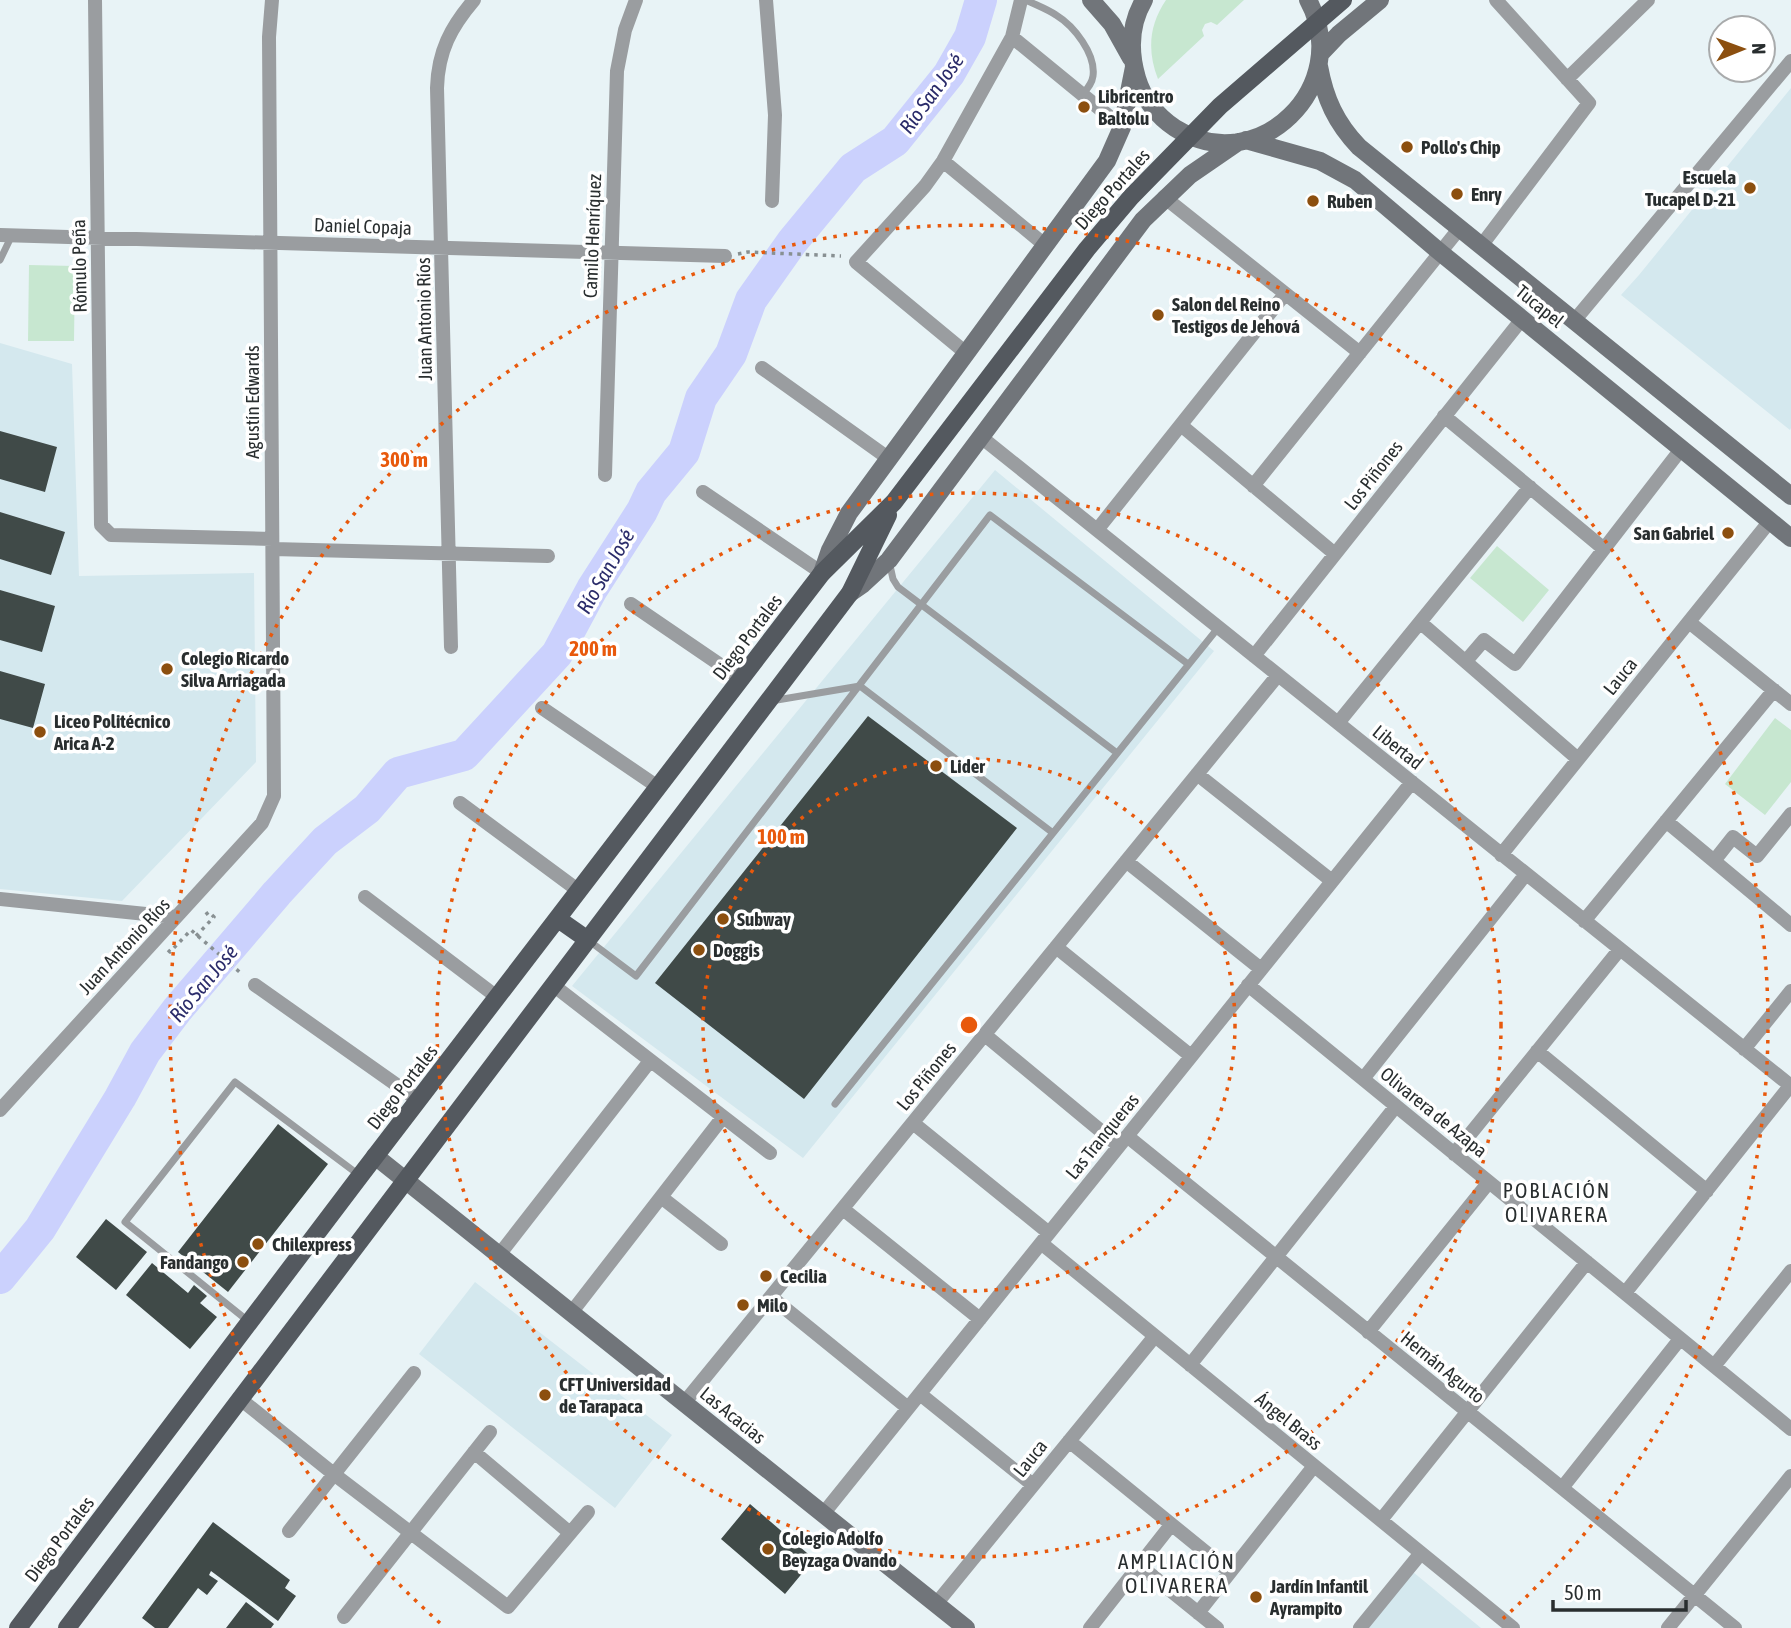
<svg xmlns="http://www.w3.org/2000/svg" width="1791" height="1628" font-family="'Asap Condensed',sans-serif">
<rect width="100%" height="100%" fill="#e8f3f6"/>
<path fill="#d4e8ee" d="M1791,88V428L1790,430L1621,295L1639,275Z
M0,343L72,364L79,576L254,573L256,762L122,901L0,889Z
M995,470L1214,651L803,1158L572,986Z
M475,1282L672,1435L615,1508L419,1354Z
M1413,1572L1481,1628H1368Z"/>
<path fill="#c7e7d0" d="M1166,0H1244L1217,25L1211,22L1205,24L1202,30L1204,36L1158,79C1147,51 1149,25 1166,0Z
M29,265L75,266L74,341H28Z
M1497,546L1549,590L1523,622L1470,578Z
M1775,718L1791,730V782L1765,815L1725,784Z"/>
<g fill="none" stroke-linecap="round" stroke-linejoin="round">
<path stroke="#cbd1fd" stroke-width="32" d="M0,1278L40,1229L120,1098L145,1052L177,1010L277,893L325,841L367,809L398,773L464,755L557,654L592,589L642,511L651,492L684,452L701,398L731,354L751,300L792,242L853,168L895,141L949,74L970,37L981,0"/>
</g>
<path fill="#404a48" d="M0,431L57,447L45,492L0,479Z
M0,512L65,532L51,575L0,559Z
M0,590L55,606L42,652L0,640Z
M0,671L45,684L33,728L0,719Z
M868,716L1017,828L804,1099L655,983Z
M278,1124L328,1164L228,1292L178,1252Z
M106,1219L147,1252L116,1290L76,1257Z
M152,1263L188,1293L194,1285L207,1296L200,1303L217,1317L190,1349L126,1295Z
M750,1504L814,1559L785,1594L721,1539Z
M213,1522L290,1580L285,1588L296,1596L278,1621L211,1571L209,1575L218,1581L207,1595L198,1588L168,1628H155L142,1618Z
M246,1602L274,1624L271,1628H226Z"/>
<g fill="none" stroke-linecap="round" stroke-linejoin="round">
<path stroke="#889092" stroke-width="3.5" stroke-dasharray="3.5 5" stroke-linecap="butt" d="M738,254L748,252L841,256
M196,936L214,917L209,912L205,915L202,912
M168,950L170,952L191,930L243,975"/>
<path stroke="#9a9da0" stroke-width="7" d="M1026,0C1036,5 1047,9 1056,15C1074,26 1096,54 1093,76C1092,84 1087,89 1082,95
M0,260L12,235
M889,561L893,579L898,587L1117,753
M771,701L860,686L1053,833
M588,940L636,976L990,515L1188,664
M835,1104L1218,628
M248,1321L125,1222L235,1082L359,1175"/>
<path stroke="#9a9da0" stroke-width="14" d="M95,0L101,525L111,535L272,539
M766,0L775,115L772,201
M1012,37L1122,127
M1567,79L1648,0
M943,161L1046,246
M1164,197L1360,353
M0,235L725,256
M1481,246L1589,103L1496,0
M1574,321L1791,61
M966,353L856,262L925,186L943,161L1012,37L1021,0
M762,368L888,458
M1444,416L1604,549
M1182,426L1335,554
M981,437L1791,1086
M605,475L617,71L625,30L636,0
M1253,486L1459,229
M703,492L822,573
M1097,530L1285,294
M273,549L548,556
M631,604L741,679
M1689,622L1791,704
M1421,623L1578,759
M451,647L437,88C438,51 451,27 474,0
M1254,656L1522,319
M1466,661L1484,640L1515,664L1682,448
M542,708L658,787
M1338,723L1530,487
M1197,774L1332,881
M460,803L579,891
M1666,821L1791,925
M1501,855L1770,521
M1126,861L1261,969
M1714,861L1733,837L1757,856L1791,814
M365,897L497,997
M0,899L175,917
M1584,921L1774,690
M1056,947L1191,1056
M255,985L418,1100
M553,985L770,1153
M1248,985L1791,1429
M985,1035L1119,1146
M1744,1049L1791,991
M1537,1051L1707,1191
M1363,1079L1526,874
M0,1110L262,823L274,796L269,37L272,0
M913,1123L1049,1233
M1127,1136L1735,1628
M1454,1154L1620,949
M661,1197L721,1244
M843,1209L980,1319
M1041,1243L1513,1628
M499,1255L650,1061
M1625,1293L1790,1086
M771,1297L908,1408
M571,1313L723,1117
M1368,1332L1489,1182
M1190,1365L1396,1106
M1714,1366L1791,1271
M920,1394L1033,1485
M239,1398L335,1475L508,1607L588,1512
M684,1403L1278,675
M1069,1441L1230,1572
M474,1452L570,1533
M1562,1488L1680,1339
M823,1514L1412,782
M1381,1520L1587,1262
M289,1531L414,1373
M1139,1565L1217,1628
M936,1604L1155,1336
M1198,1613L1314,1466
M344,1617L490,1432
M1090,1628L1171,1525
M1360,1628L1421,1553
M1668,1628L1791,1476"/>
<path stroke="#71757a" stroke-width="18" d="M1091,0L1112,24L1131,58
M1144,0C1130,24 1129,51 1137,78C1143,98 1157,116 1175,128C1258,181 1355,85 1308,0
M1320,54L1339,34L1380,0
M1319,66C1325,99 1336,123 1359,147L1791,496
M1246,140L1320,161L1355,180L1441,253L1791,538
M822,573L830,550L849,513L1107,161L1122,127L1134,67
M850,593L863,584L889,560L1143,220L1190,175L1238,142
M375,1156L966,1628"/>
<path stroke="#54595f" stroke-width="18" d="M558,919L588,940
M18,1628L360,1176L822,573L894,502L1087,249L1131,197L1220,106L1343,0
M67,1628L850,593L888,515"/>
</g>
<g fill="none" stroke="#e8590c" stroke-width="3.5" stroke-dasharray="3.5 7">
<circle cx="969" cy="1025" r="266"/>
<circle cx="969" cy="1025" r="532"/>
<path d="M440 1623A799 799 0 1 1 1498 1623"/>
</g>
<g fill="#8c4f0f" stroke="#fff" stroke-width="2.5">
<circle cx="1084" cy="107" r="7"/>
<circle cx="1407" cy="147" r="7"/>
<circle cx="1750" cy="188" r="7"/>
<circle cx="1457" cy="194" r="7"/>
<circle cx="1313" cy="201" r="7"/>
<circle cx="1158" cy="315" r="7"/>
<circle cx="1728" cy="533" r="7"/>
<circle cx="167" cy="669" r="7"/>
<circle cx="40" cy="732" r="7"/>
<circle cx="936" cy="766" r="7"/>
<circle cx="723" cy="919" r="7"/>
<circle cx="699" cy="950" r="7"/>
<circle cx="258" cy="1244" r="7"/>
<circle cx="243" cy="1262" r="7"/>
<circle cx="766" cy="1276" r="7"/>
<circle cx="743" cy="1305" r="7"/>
<circle cx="545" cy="1395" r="7"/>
<circle cx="768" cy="1549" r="7"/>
<circle cx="1256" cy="1597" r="7"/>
</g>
<g text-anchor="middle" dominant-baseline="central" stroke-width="7" stroke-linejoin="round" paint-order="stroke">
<g font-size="19" font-weight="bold" fill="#292e2f" stroke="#fff" text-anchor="start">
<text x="1098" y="96">Libricentro<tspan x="1098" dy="22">Baltolu</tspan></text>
<text x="1421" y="147">Pollo's Chip</text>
<text x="1736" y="177" text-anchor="end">Escuela<tspan x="1736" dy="22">Tucapel D-21</tspan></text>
<text x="1471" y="194">Enry</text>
<text x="1327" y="201">Ruben</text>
<text x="1172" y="304">Salon del Reino<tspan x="1172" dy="22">Testigos de Jehová</tspan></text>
<text x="1714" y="533" text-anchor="end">San Gabriel</text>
<text x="181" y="658">Colegio Ricardo<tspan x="181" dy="22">Silva Arriagada</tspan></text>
<text x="54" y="721">Liceo Politécnico<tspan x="54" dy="22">Arica A-2</tspan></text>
<text x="950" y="766">Lider</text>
<text x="737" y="919">Subway</text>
<text x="713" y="950">Doggis</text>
<text x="272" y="1244">Chilexpress</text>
<text x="229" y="1262" text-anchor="end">Fandango</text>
<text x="780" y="1276">Cecilia</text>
<text x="757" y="1305">Milo</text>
<text x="559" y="1384">CFT Universidad<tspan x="559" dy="22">de Tarapaca</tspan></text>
<text x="782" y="1538">Colegio Adolfo<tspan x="782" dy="22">Beyzaga Ovando</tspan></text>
<text x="1270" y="1586">Jardín Infantil<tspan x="1270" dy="22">Ayrampito</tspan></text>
</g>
<g font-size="19" fill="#292e2f" stroke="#fff">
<text transform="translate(1112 189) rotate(-48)">Diego Portales</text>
<text transform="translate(363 226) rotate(2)">Daniel Copaja</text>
<text transform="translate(592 236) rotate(-88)">Camilo Henríquez</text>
<text transform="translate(79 266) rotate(-91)">Rómulo Peña</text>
<text transform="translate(1540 306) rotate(39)">Tucapel</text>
<text transform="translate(424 319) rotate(-91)">Juan Antonio Ríos</text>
<text transform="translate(252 402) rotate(-90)">Agustín Edwards</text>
<text transform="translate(1373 475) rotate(-52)">Los Piñones</text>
<text transform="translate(747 637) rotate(-53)">Diego Portales</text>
<text transform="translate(1620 676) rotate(-51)">Lauca</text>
<text transform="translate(1398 747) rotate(39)">Libertad</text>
<text transform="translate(124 946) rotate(-47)">Juan Antonio Ríos</text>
<text transform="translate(926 1076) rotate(-51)">Los Piñones</text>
<text transform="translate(402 1087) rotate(-52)">Diego Portales</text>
<text transform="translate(1434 1112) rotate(39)">Olivarera de Azapa</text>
<text transform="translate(1102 1136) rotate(-51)">Las Tranqueras</text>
<text transform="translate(1443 1367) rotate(39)">Hernán Agurto</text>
<text transform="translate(733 1415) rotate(39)">Las Acacias</text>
<text transform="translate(1289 1421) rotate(39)">Ángel Brass</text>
<text transform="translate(1030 1458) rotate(-51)">Lauca</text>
<text transform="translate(59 1539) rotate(-53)">Diego Portales</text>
</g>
<g font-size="21" font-style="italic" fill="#2b2c6a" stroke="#fff">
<text transform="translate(931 93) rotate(-54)">Río San José</text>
<text transform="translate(605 571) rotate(-60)">Río San José</text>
<text transform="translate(203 983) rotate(-50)">Río San José</text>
</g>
<g font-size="21" letter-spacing="2" fill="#292e2f" stroke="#fff">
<text x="1557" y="1190">POBLACIÓN<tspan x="1557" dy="24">OLIVARERA</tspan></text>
<text x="1177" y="1561">AMPLIACIÓN<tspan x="1177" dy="24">OLIVARERA</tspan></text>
</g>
</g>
<circle cx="969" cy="1025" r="10" fill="#e8590c" stroke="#fff" stroke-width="3.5"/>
<g font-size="21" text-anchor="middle" font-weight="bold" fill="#e8590c" stroke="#fff" stroke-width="7" stroke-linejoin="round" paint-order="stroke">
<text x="404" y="467">300 m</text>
<text x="593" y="656">200 m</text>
<text x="781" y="844">100 m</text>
</g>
<g transform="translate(1742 49) rotate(89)"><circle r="33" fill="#ffffff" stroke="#a9abac" stroke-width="2"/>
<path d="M0-5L12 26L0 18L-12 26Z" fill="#8c4f0f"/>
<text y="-10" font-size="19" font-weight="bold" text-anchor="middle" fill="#292e2f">N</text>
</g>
<path d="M1553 1600v10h133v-10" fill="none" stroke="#292e2f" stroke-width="3.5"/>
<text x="1564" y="1600" font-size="21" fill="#292e2f" stroke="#ffffff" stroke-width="5" paint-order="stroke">50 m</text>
</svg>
